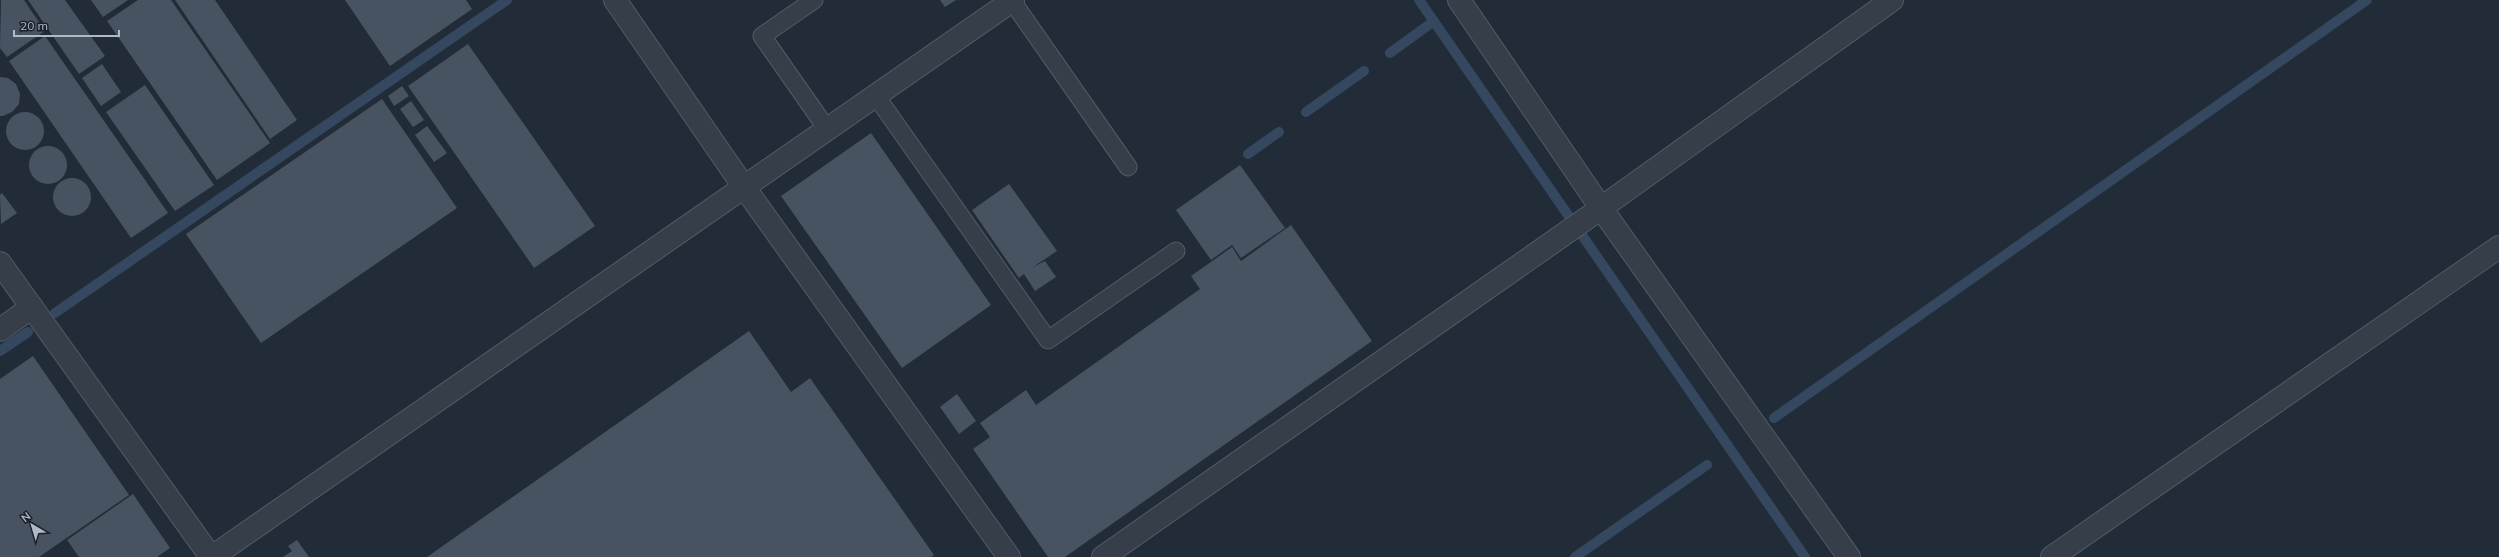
<svg xmlns="http://www.w3.org/2000/svg" width="2499" height="557" font-family="Mulish,sans-serif">
<rect width="100%" height="100%" fill="#212c38"/>
<g fill="none" stroke-linecap="round" stroke-linejoin="round">
<path stroke="#35485f" stroke-width="10" d="M1419,0L1805,557
M1390,53L1434,21
M1306,112L1364,71
M1248,154L1279,132
M55,313L507,0
M0,351L28,332
M1774,418L2367,0
M1575,557L1707,465"/>
</g>
<path fill="#485362" d="M1,0H24L45,31L7,57L0,48Z
M28,0H65L105,56L79,74Z
M91,0H128L103,17Z
M138,0H171L270,143L217,180L107,21Z
M175,0H215L297,120L270,139Z
M345,0H466L472,9L390,66Z
M940,0H956L945,7Z
M45,36L168,213L131,238L9,61Z
M468,44L595,226L534,268L408,86Z
M102,64L121,92L101,106L82,78Z
M0,77L8,78L16,84L20,94L19,104L12,112L3,116H0Z
M145,85L214,185L175,211L106,112Z
M402,86L409,96L394,106L388,96Z
M382,99L457,208L261,343L186,234Z
M411,101L424,120L413,127L400,109Z
M6 131a19 19 0 1 1 38 0a19 19 0 1 1-38 0Z
M427,126L447,153L434,162L415,135Z
M871,133L991,305L902,368L781,196Z
M29 165a19 19 0 1 1 38 0a19 19 0 1 1-38 0Z
M1240,165L1285,228L1241,258L1232,245L1211,260L1176,210Z
M53 197a19 19 0 1 1 38 0a19 19 0 1 1-38 0Z
M1009,184L1057,251L1033,267L1045,261L1056,277L1035,291L1024,274L1019,278L972,210Z
M2,193L17,213L1,224L0,195Z
M1291,225L1372,341L1065,557H1048L973,449L990,437L980,423L1026,390L1036,405L1200,289L1191,276L1232,247L1241,261Z
M749,331L791,392L810,378L934,555L931,557H427Z
M33,356L129,495L39,557H0V379Z
M957,394L976,421L959,434L940,407Z
M133,494L170,548L157,557H79L67,540Z
M297,540L309,557H283L292,551L288,546Z"/>
<g fill="none" stroke-linecap="round" stroke-linejoin="round">
<g stroke="#535c66" stroke-width="19">
<path id="service" d="M814,0L762,36L827,129
M1012,1L1128,167
M876,96L1048,340L1176,251"/>
</g>
<g stroke="#535c66" stroke-width="24">
<path id="minor" d="M615,0L744,187L1009,557
M1459,0L1601,208L1849,557
M0,263L211,557
M0,330L32,307
M212,557L1013,0
M1103,557L1590,216L1892,0
M2052,557L2499,247"/>
</g>
<use href="#service" stroke="#353e49" stroke-width="17"/>
<use href="#minor" stroke="#353e49" stroke-width="22"/>
</g>
<g transform="translate(32 525) rotate(322)" stroke="#1a232d" stroke-width="3" paint-order="stroke">
<path d="M0-3L7 15L0 10L-7 15Z" fill="#b0b9c5"/>
<text y="-6" font-size="11" font-weight="bold" text-anchor="middle" fill="#b0b9c5">N</text>
</g>
<path d="M14 30v6h105v-6" fill="none" stroke="#b0b9c5" stroke-width="2"/>
<text x="20" y="30" font-size="12" fill="#b0b9c5" stroke="#1a232d" stroke-width="3" paint-order="stroke">20 m</text>
</svg>
